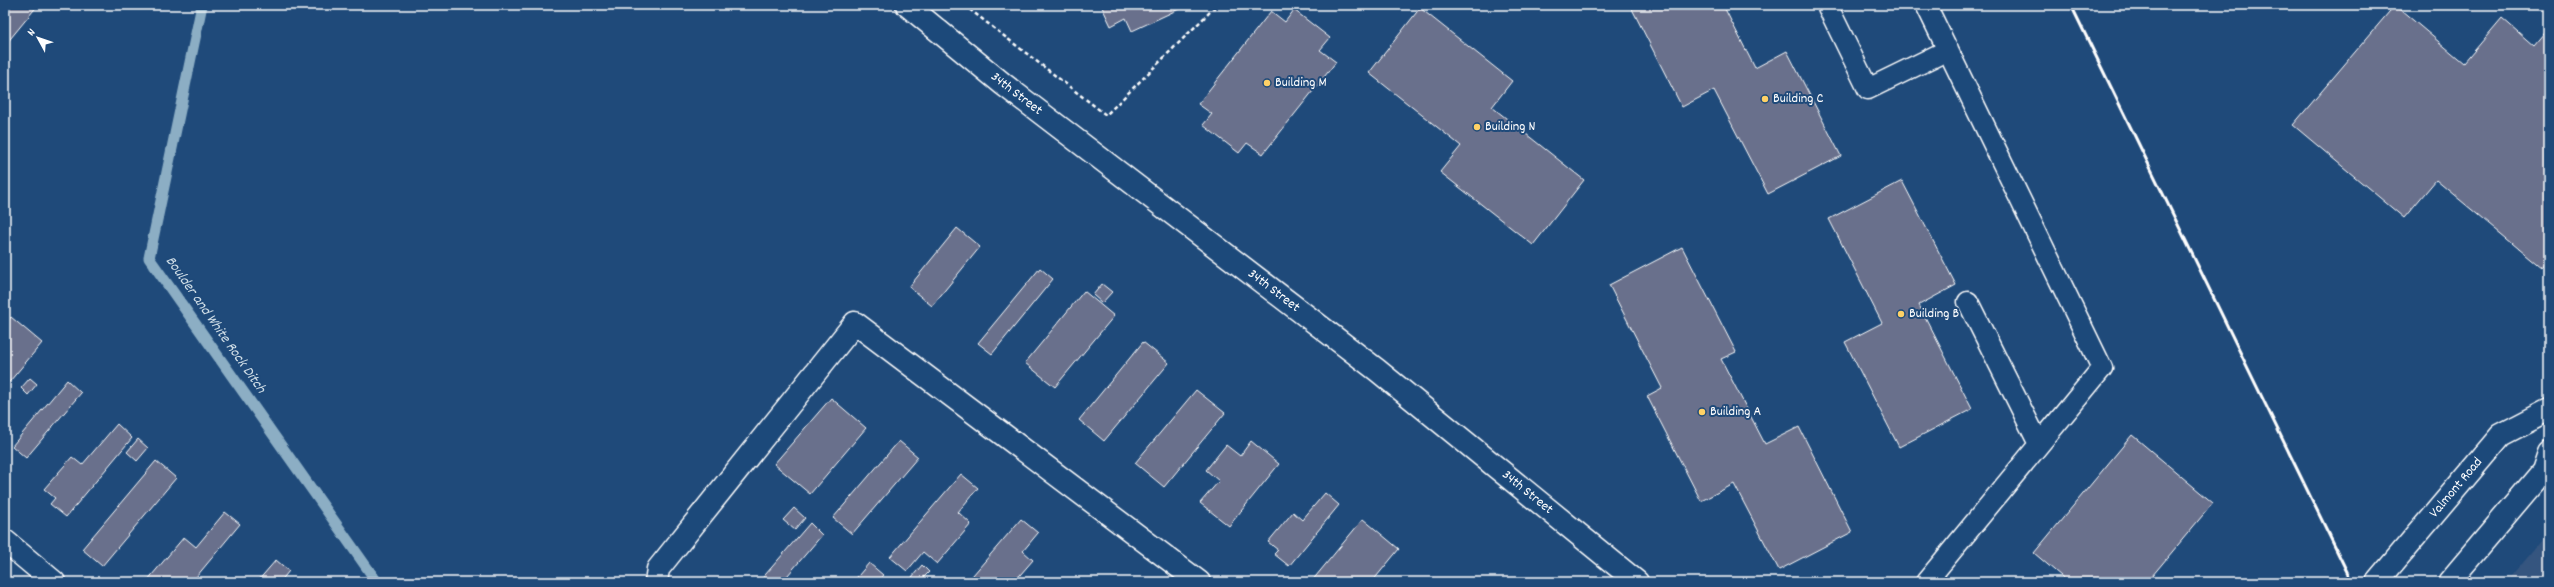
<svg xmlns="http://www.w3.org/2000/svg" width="2554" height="587" font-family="Dekko,sans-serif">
<rect width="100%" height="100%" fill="#1f4a7a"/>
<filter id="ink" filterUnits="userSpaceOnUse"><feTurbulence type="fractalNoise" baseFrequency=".025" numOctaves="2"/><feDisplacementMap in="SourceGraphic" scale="8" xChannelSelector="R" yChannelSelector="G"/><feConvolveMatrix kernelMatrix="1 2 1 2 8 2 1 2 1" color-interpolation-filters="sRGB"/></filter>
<g filter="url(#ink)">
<path fill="#35557f" d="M2549,532V582H2507Z"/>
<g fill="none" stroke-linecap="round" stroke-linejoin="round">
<path stroke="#8caec4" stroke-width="11" d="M202,5L149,258L377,582"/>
</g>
<path fill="#69708c" stroke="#fff" d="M5,5H38L6,44L5,43Z
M1101,5H1177L1179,9L1132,31L1126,18L1111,26Z
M1630,5H1723L1755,68L1787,51L1841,156L1768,194L1714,90L1682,107Z
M2395,5L2464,63L2502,18L2534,46L2549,28V260L2542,268L2436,180L2404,218L2293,125Z
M1420,8L1512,81L1492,107L1584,180L1533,245L1440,172L1461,146L1369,73Z
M1294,10L1330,38L1320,50L1336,62L1263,154L1247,143L1239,153L1203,125L1212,114L1198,104L1271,11L1285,22Z
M1902,181L1956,285L1919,305L1972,409L1899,447L1845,342L1882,323L1829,219Z
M957,228L980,247L932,306L909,287Z
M1682,247L1736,352L1721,359L1765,444L1799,427L1852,532L1779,570L1734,484L1701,501L1647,396L1662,388L1609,285Z
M1040,268L1053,279L992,354L978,343Z
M1102,284L1112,292L1102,303L1093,295Z
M1084,291L1114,316L1055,387L1025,363Z
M11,317L42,343L5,387V324Z
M1143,342L1169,363L1104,441L1079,420Z
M30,378L37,384L28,395L21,388Z
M67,380L81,393L26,458L12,446Z
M1196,390L1225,413L1164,487L1135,463Z
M831,398L866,428L810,494L774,464Z
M117,424L132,438L66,517L50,504L55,498L44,489L72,457L82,465Z
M2132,435L2213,503L2147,582H2068L2034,553Z
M138,439L148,448L137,461L127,452Z
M899,441L918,457L852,534L833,518Z
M1251,441L1279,464L1229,526L1200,503L1219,481L1206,470L1226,445L1240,456Z
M156,461L176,478L102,566L82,549Z
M961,474L978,488L958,512L971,524L937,564L923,552L907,571L890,557Z
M1325,493L1339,505L1289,566L1274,554L1278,550L1268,542L1293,512L1302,520Z
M794,508L805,518L795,530L783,520Z
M225,512L240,524L192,582H146L184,537L196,547Z
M1021,519L1038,533L1023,551L1033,560L1014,582H1009L1002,576L997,582H967Z
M1363,519L1399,549L1372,582H1311Z
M810,523L822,535L782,582H759Z
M276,560L289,571L280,582H257Z
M869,563L883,575L877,582H853Z
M922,565L929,572L919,582L912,577Z"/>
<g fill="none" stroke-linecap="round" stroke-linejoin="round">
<g stroke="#fff" stroke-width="23">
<path id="service" d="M1827,5L1868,89L1948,50
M1968,302L2039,444
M1926,582L2102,368L1926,5"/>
</g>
<g stroke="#fff" stroke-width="25">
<g id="minor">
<path id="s1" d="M907,5L1003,84L1377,370L1637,582"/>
<path d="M5,541L54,582"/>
<path d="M656,582L658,569L855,323L1199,582"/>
</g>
</g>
<g stroke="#fff" stroke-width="25">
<g id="secondary">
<path id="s2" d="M2377,582L2501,435L2549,410"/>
<path d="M2449,582L2543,471L2549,453"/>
</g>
</g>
<path stroke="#fff" stroke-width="2.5" stroke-dasharray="4 3" stroke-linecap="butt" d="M964,5L1106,115L1217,5"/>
<use href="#service" stroke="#1f4a7a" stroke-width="20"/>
<use href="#minor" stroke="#1f4a7a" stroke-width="22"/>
<use href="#secondary" stroke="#1f4a7a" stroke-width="22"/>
<path stroke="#fff" stroke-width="3" d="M2071,5L2352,582"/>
</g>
</g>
<g fill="#ffd166" stroke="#1f4a7a" stroke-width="1.5">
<circle cx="1267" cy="83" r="4"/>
<circle cx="1765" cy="99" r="4"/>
<circle cx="1477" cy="127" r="4"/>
<circle cx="1901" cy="314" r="4"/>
<circle cx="1702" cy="412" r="4"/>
</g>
<g text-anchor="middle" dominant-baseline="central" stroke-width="4" stroke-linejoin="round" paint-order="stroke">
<g font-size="14" fill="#fff" stroke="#1f4a7a" text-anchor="start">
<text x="1275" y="83">Building M</text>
<text x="1773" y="99">Building C</text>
<text x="1485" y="127">Building N</text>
<text x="1909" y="314">Building B</text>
<text x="1710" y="412">Building A</text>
</g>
<g font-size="14" fill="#fff" stroke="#1f4a7a">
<text stroke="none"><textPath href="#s1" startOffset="141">34th Street</textPath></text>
<text stroke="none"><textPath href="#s1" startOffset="465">34th Street</textPath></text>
<text stroke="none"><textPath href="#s2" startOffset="123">Valmont Road</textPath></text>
<text stroke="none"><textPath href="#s1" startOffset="789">34th Street</textPath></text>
</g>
<g font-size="15" font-style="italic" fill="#cfdde6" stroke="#1f4a7a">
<text transform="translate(215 325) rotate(55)">Boulder and White Rock Ditch</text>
</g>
</g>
<rect width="2554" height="587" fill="none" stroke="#1f4a7a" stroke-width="20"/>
<rect x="10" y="10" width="2534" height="567" fill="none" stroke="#fff" stroke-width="1.5" filter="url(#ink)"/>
<g transform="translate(38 38) rotate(310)" stroke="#1f4a7a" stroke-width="3" paint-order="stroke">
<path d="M0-3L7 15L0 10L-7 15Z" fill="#ffffff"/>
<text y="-6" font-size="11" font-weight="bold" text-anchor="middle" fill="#ffffff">N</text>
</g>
</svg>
